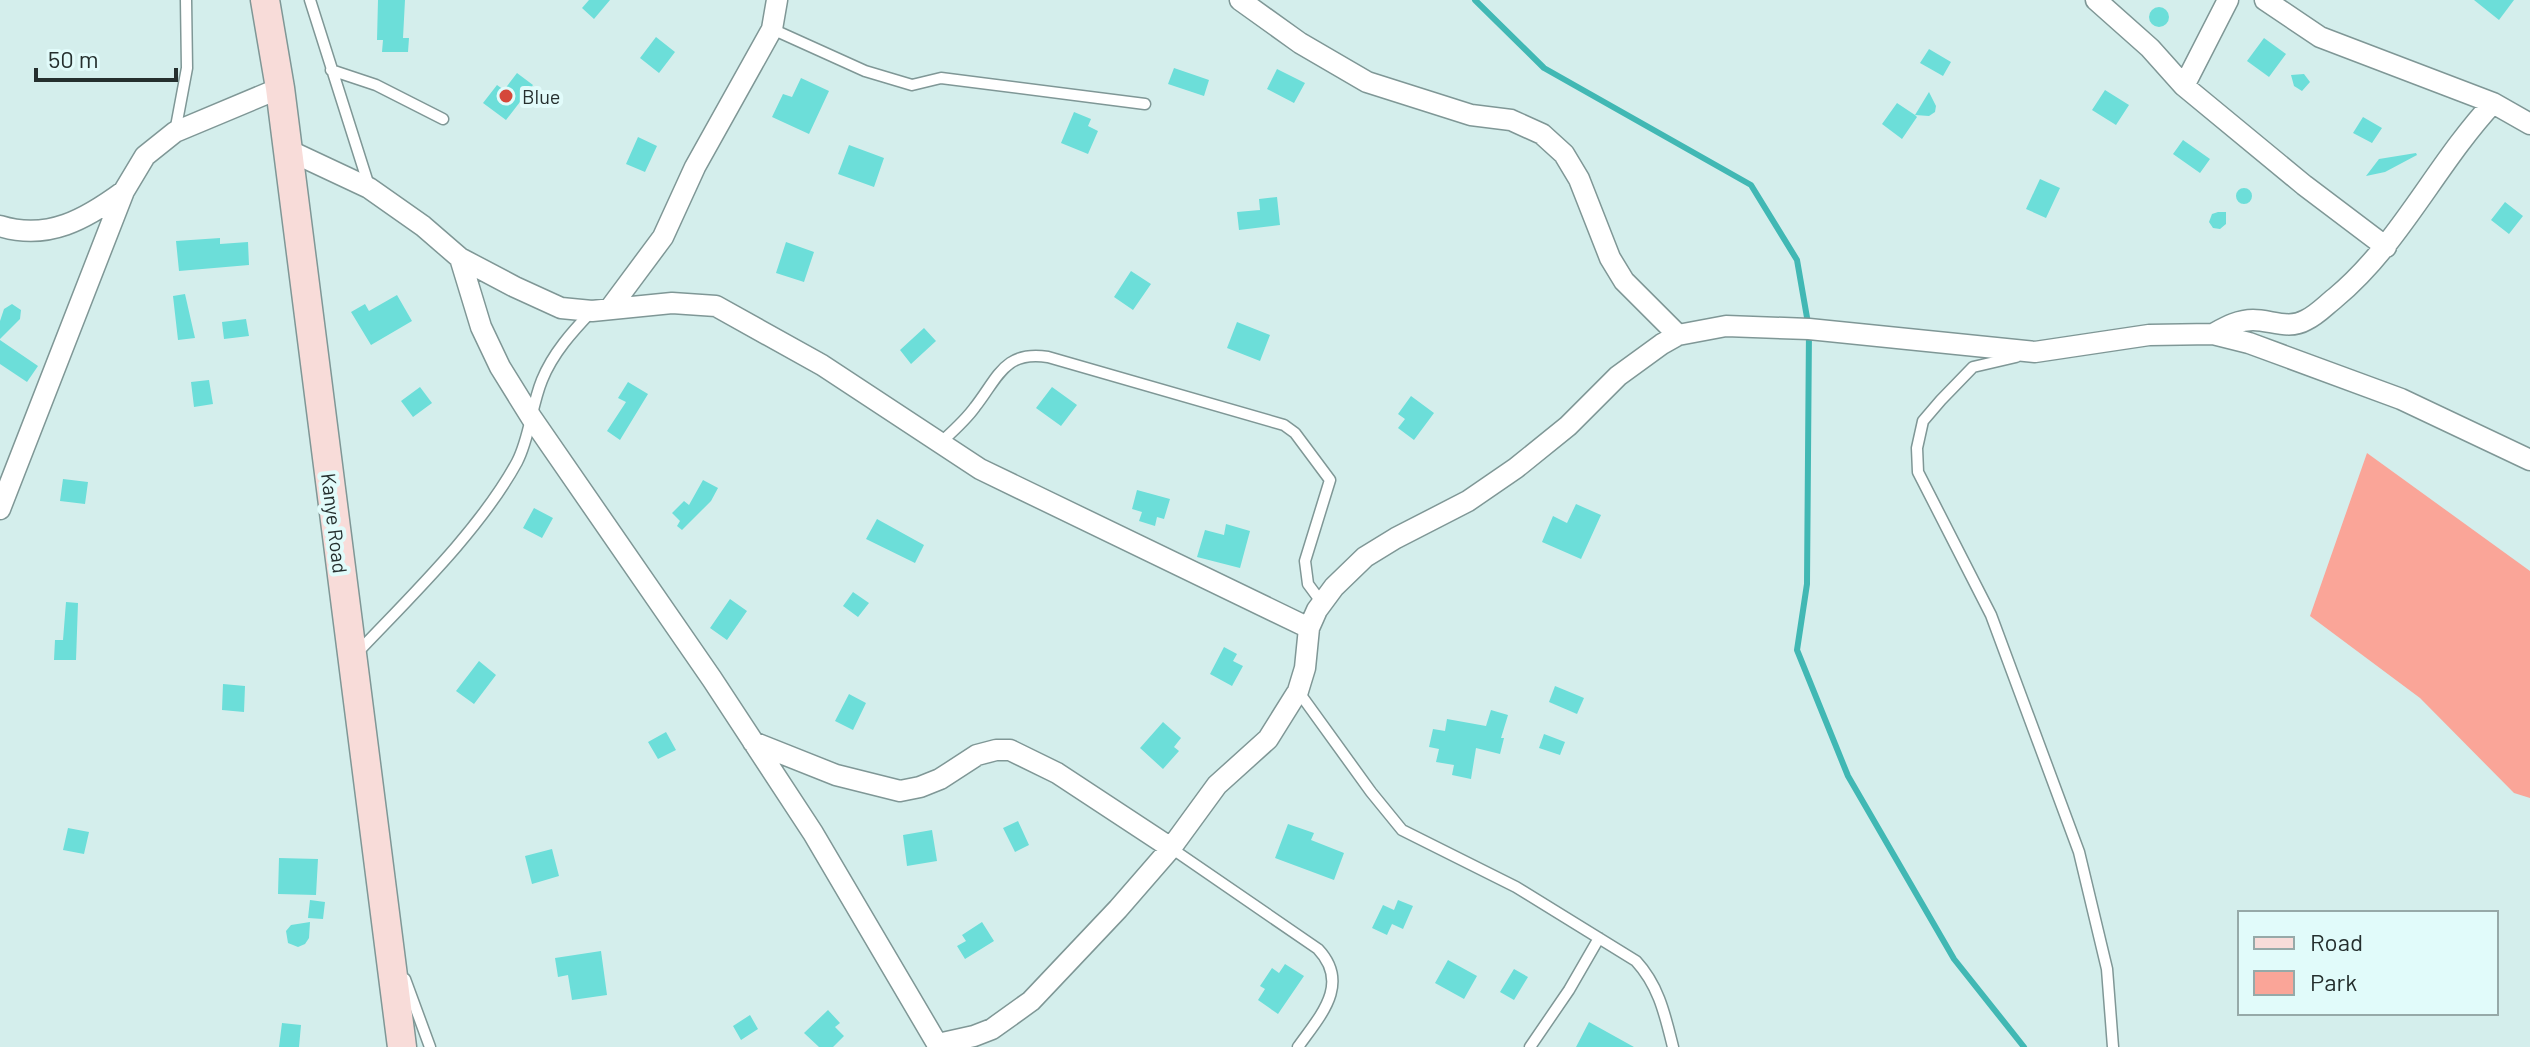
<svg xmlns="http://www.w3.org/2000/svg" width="2530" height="1047" font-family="Barlow,sans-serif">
<rect width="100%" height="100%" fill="#d4eeec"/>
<path fill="#faa598" d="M2367,453L2530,571V798L2514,793L2420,698L2310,616Z"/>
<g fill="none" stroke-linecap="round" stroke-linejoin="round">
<path stroke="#41b8b4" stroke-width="6" d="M1475,0L1544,68L1751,185L1797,260L1809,329L1807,584L1797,650L1848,776L1954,959L2024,1047"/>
</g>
<path fill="#6cded9" d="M378,0H405L403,38H409L408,52H382L383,40H377Z
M589,0H610L594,19L582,8Z
M2474,0H2514L2499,20Z
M2149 17a10 10 0 1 1 20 0a10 10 0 1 1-20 0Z
M656,37L675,52L659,73L640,58Z
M2264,38L2286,54L2269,77L2247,61Z
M1929,49L1951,62L1943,76L1920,63Z
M1174,68L1209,80L1204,96L1168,84Z
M1277,69L1305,83L1294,103L1267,89Z
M517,73L533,85L506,120L483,103L497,85L504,90Z
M2304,74L2310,82L2302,91L2294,86L2291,75Z
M801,78L829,91L809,134L772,117L783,94L792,97Z
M2105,90L2129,105L2116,125L2092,110Z
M1929,92L1936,106L1935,112L1929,116L1915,115L1917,117L1902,139L1882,124L1897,103L1915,115Z
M1074,112L1091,119L1088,126L1098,131L1088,154L1061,143Z
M2363,117L2382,128L2372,143L2353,133Z
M638,137L657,146L645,172L626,164Z
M2183,140L2210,159L2200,173L2173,154Z
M849,145L884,158L874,187L838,174Z
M2416,153L2417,155L2385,172L2366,176L2379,159Z
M2040,179L2060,188L2046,218L2026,209Z
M2236 196a8 8 0 1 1 16 0a8 8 0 1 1-16 0Z
M1277,197L1280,225L1239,230L1237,212L1260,210L1259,199Z
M2505,202L2523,216L2509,234L2491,220Z
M2218,212H2226V224L2220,229L2213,228L2209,222L2212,214Z
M220,238V244L248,242L249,265L179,271L176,241Z
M786,242L814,252L804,282L776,273Z
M1131,271L1151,284L1133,310L1114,297Z
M185,294L195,338L178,340L173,296Z
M397,295L412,321L371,345L351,312L365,304L369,311Z
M12,304L21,310L20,319L0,339V321L4,309Z
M246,319L249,336L224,339L222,322Z
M1237,322L1270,335L1260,361L1227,348Z
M924,328L936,341L911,364L900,350Z
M0,340L38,366L27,382L0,364Z
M209,380L213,404L194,407L191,382Z
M628,382L648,394L620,440L607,431L626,402L618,398Z
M420,387L432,403L413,417L401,401Z
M1052,387L1077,405L1061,426L1036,408Z
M1411,396L1434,413L1414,440L1398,428L1405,419L1398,414Z
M63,479L88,482L85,504L60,501Z
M703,480L718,488L711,501L682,530L677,526L680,521L672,513L684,501L689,505Z
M1137,490L1170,499L1164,519L1157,517L1155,526L1139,521L1142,512L1132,509Z
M1576,504L1601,515L1581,559L1542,542L1553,516L1567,523Z
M534,508L553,518L542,538L523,528Z
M877,519L924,545L915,563L866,539Z
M1226,524L1250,531L1240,568L1197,557L1205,530L1224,535Z
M853,592L869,603L858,617L843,606Z
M730,599L747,611L727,640L710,628Z
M66,602L78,603L76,660H54L55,640H63Z
M1224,647L1237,654L1233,661L1243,666L1232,686L1210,674Z
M479,661L496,675L474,704L456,691Z
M223,684L245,686L244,712L222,710Z
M1555,686L1584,698L1577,714L1549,702Z
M849,694L866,703L853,730L835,721Z
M1491,710L1508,715L1501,738H1504L1500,754L1476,748L1471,779L1452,775L1454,765L1436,762L1439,749L1429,747L1433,729L1445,731L1447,719L1486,726Z
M1163,722L1181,738L1174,747L1179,751L1163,769L1140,748Z
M666,732L676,750L658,759L648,742Z
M1544,734L1565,742L1560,755L1539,748Z
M1018,821L1029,845L1015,852L1003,828Z
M1288,824L1314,833L1311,840L1344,853L1334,880L1275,858Z
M68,828L89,832L84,854L63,850Z
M932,830L937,861L907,866L903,835Z
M552,849L559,876L532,884L525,856Z
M279,858L318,859L316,895L278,894Z
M310,900L325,902L323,919L308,918Z
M1398,900L1413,906L1403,929L1392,924L1387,935L1372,928L1383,905L1394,910Z
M310,922L309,938L305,944L298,947L288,943L286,931L291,925Z
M982,922L994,941L965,959L957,946L966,941L962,935Z
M601,951L607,995L572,1000L568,975L558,977L555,958Z
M1448,960L1477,976L1464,999L1435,983Z
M1285,964L1304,976L1278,1014L1258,1000L1265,989L1260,986L1272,968L1279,973Z
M1514,969L1528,977L1514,1000L1500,992Z
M828,1010L840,1023L835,1027L844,1036L833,1047H819L804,1033Z
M750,1015L758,1029L741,1040L733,1026Z
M1589,1022L1634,1047H1576Z
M282,1023L301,1025L299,1047H279Z"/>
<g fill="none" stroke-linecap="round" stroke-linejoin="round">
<g stroke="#7f9796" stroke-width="13">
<path id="service" d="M310,0L369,186
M772,29L865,71L912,85L941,78L1145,104
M331,70L376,85L443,119
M175,132L187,68L186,0
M2016,357L1973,367L1941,400L1923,421L1917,448L1918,472L1991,615L2079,852L2107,969L2113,1047
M939,444C952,432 965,421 975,407C998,378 1004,350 1048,357L1284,425L1295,433L1330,480L1305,561L1308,584L1322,603
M356,654C409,598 480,530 517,462C530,437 531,407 542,380C553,353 572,332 592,311
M1298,691L1371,792L1402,830L1516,887L1636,961C1659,986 1665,1015 1673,1047
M1171,848L1318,949C1351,984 1320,1016 1298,1047
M405,979L430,1047
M1530,1047L1569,990L1599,938"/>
</g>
<g stroke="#7f9796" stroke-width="23">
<path id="minor" d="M1240,0L1300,43L1367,82L1471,115L1511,120L1542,134L1564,154L1579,179L1610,258L1624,281L1678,335
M2096,0L2150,48L2184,86L2304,185L2386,247
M2265,0L2320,37L2493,103L2530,124
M2184,86L2228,0
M288,150L369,188L423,226L460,258L515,287L561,308L592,311L672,303L716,306L822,365L980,469L1309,628
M0,226C48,241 86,219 124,191
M460,258L481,327L500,367L531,417L712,679L813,833L939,1047
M611,307L663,237L695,167L772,29L777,0
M2213,334C2226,327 2238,320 2253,320C2271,320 2289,330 2306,320C2317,315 2326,305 2335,298C2400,244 2436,164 2493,103
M0,509L124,191L145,156L175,132L280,88
M753,742L836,775L900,791L920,787L940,779L977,755L996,750H1010L1057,773L1171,848
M938,1044L974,1036L992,1029L1031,1001L1118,909L1171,848L1217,785L1268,739L1298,691L1305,668L1309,628L1317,610L1334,587L1365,557L1396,538L1468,501L1516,468L1568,426L1618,376L1662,344L1678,335L1726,326L1809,329L2035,352L2149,335L2213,334L2249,343L2401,399L2530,460"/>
</g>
<g stroke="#7f9796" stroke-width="31">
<path id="secondary" d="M265,0L280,88L402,1047"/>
</g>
<use href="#service" stroke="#fff" stroke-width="10"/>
<use href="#minor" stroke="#fff" stroke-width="20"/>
<use href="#secondary" stroke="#f8dcd9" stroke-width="28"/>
</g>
<circle fill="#d5483a" stroke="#e1fbfa" stroke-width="3" cx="506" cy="96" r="8"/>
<g text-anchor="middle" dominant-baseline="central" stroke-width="8" stroke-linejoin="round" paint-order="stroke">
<g font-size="20" fill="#252f2e" stroke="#e1fbfa" text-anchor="start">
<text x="522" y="96">Blue</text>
</g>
<g font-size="20" fill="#252f2e" stroke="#e1fbfa">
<text transform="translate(335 523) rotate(83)">Kanye Road</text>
</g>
</g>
<rect x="2238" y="911" width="260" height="104" fill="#e1fbfa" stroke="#96a9a8" stroke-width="2"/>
<rect x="2254" y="937" width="40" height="12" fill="#f8dcd9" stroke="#96a9a8" stroke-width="2"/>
<text x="2310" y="951" font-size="24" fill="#252f2e">Road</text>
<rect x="2254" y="971" width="40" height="24" fill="#faa598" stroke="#96a9a8" stroke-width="2"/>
<text x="2310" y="991" font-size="24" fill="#252f2e">Park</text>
<path d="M36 68v12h140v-12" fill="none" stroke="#252f2e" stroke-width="4"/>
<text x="48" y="68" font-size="24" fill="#252f2e" stroke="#e1fbfa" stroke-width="6" paint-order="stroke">50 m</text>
</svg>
